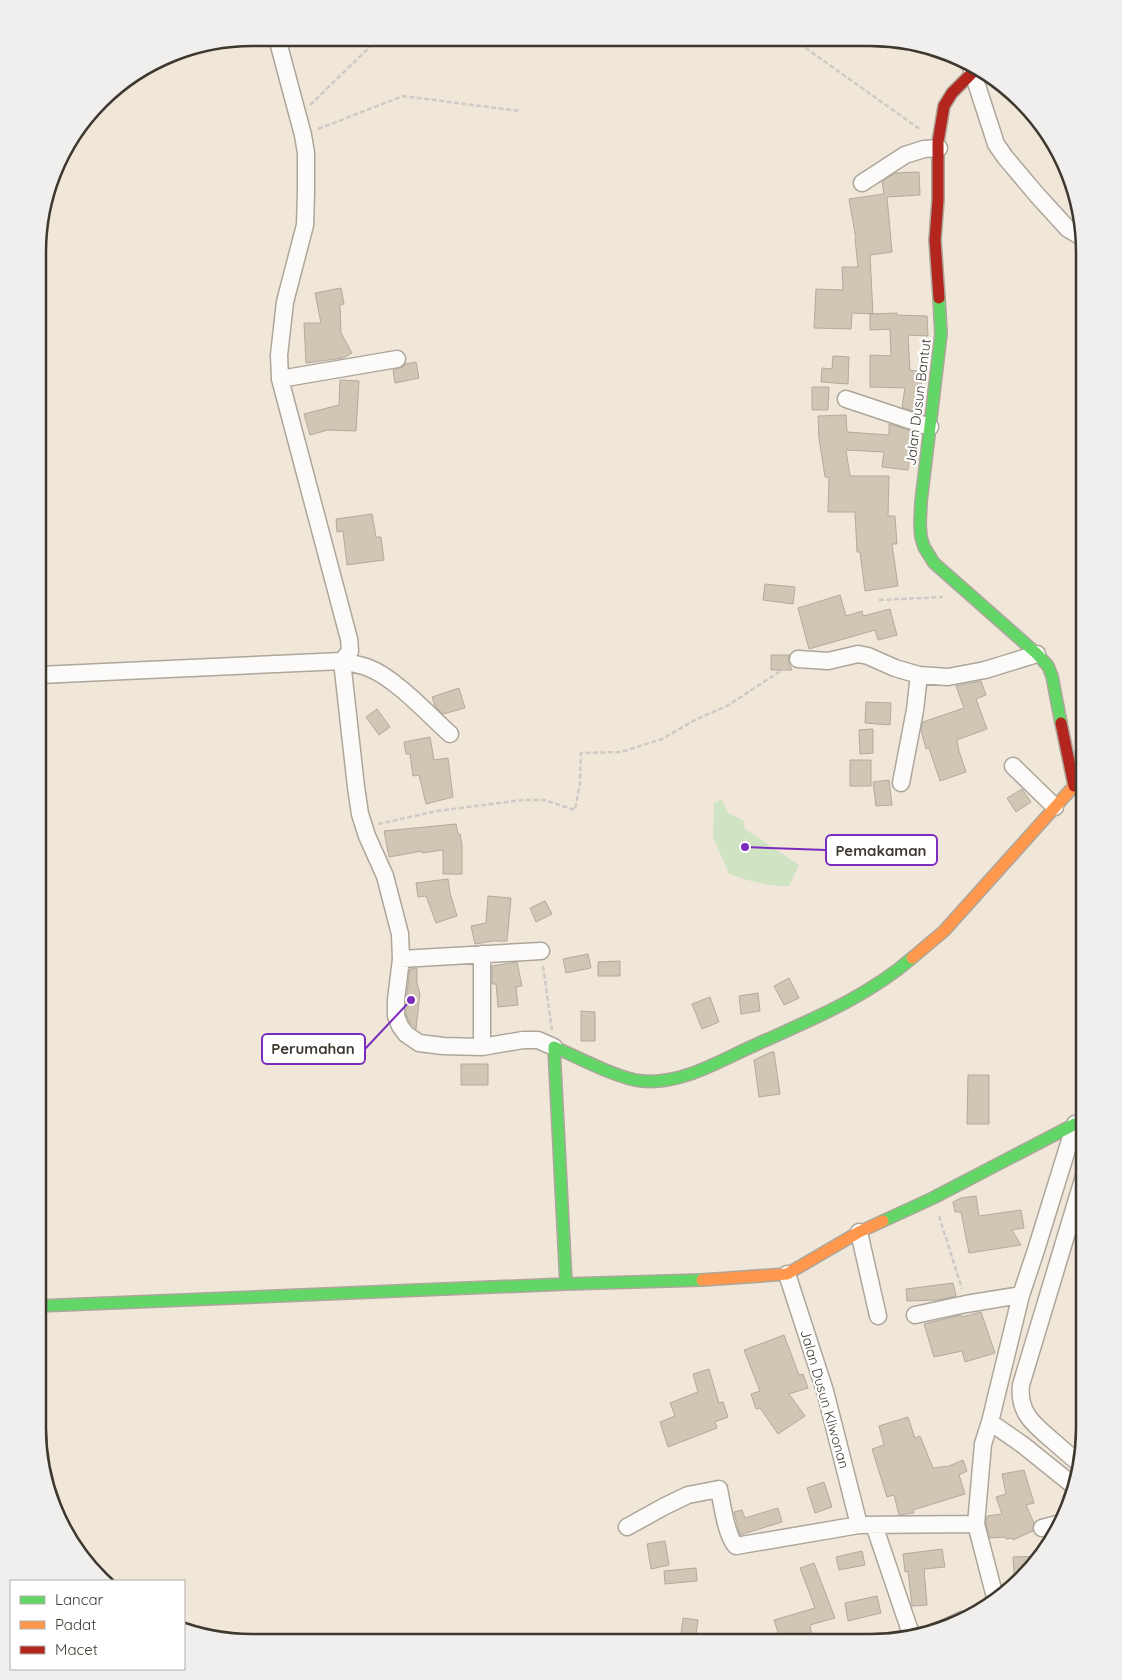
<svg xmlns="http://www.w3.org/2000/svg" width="1122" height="1680" font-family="Quicksand,sans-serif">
<rect width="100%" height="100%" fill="#f0e7d9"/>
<path fill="#d0e4c4" d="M722,800L728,813L743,820L745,829L799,865L789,886C767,886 749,881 729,874L713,837L714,803Z"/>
<path fill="#d1c6b4" stroke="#b1aaa0" d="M919,172L920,195L887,197L892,252L870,255L873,314L852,313L851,329L814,328L816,289L843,290L842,267H858L855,239H856L849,199L884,194L882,182L895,173Z
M341,288L344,304L340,305L341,333L352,353L343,358L306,363L304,323H321L315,293Z
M897,313V315L927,316L928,336L908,335L910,370L923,372L919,404H916V412L902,407L905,388L870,387V355L891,356L890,329L870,330V314Z
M833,356L849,357L848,384L821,382L822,368L832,369Z
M416,362L419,378L395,383L393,370L403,367L405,364Z
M340,380L359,381L356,431L328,430L310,435L304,414L339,405Z
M812,387H829L828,410H812Z
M846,415L847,432L889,435V424L915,432V435H912L908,470L882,467L884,452L846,450L850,476H889L888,516H895L897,544H892L898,586L865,591L860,552H857L855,512H828L829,477H825L819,438L818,416Z
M372,514L376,537H381L384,560L347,565L343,531L337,532L336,519Z
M765,584L795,587L793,604L763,600Z
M840,595L846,616L862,611L863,616L890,609L897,635L878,640L875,630L809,649L798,608Z
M771,655H789V663L792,670H771Z
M981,681L986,695L976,699L987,729L957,740L959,751L966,772L940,781L929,748L926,749L921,730L923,722L964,708L956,686Z
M459,688L465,708L443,714L435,706L432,697Z
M866,702L891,703L890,725L865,723Z
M377,709L390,727L379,735L366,717Z
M873,729V753L860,754L859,730Z
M430,737L434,760L448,758L453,797L426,804L419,775L413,776L410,754H406L404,742Z
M850,760H871V786H850Z
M889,780L892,805L876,806L873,782Z
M1022,789L1031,802L1016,812L1007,798Z
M456,824L458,834H460L462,845V874H443V850L422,853V851L389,857L384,831Z
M448,879L450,893L457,916L436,923L426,896L418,897L416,883Z
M488,896L511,898L507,941H493L475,944L471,926L486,923Z
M545,901L552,914L536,922L530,908Z
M588,954L591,968L566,973L563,959Z
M620,961V976H598V962Z
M517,962L522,986L516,987L518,1005L498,1007L496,984H492V966Z
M417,968V983L420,994L416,1029L409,1021L406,1014V1001L410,969Z
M789,978L799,998L784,1005L774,986Z
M758,993L760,1011L741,1014L739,996Z
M710,997L719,1022L702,1029L692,1004Z
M581,1011L595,1012V1041H581Z
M771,1052H774L780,1094L759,1097L754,1060Z
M461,1064H488V1085H461Z
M968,1075H989V1124H967Z
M976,1196L979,1216L1021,1210L1024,1228L1012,1230L1021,1245L969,1253L961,1212H955L953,1202L961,1198Z
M953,1283L956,1296L938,1300L907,1301L906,1289Z
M981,1312L995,1353L965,1362L962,1351L934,1357L924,1324L961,1315L962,1317Z
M784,1335L799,1375L803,1374L808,1388L789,1394L805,1416L778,1434L760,1408L756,1409L751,1394L760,1391L744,1350Z
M709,1369L719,1403L723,1402L728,1417L715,1422L717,1428L668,1447L660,1422L675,1416L670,1403L698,1392L693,1374Z
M908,1417L915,1438L920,1436L933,1468L949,1466L963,1460L967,1471L959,1475L965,1494L913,1510L914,1513L899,1515L894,1495L887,1497L872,1449L884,1445L879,1426Z
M1024,1470L1034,1503L1026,1505L1034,1523L1033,1531L1013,1540V1538L1006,1539V1537L990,1538L986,1523L987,1516L1002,1514L996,1497L1006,1494L1002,1474Z
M824,1482L832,1507L815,1513L807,1488Z
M778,1508L782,1522L740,1535L734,1512L742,1510L745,1518Z
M665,1541L669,1565L651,1569L647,1544Z
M942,1549L945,1567L924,1569L927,1605L912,1606L908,1571L905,1572L903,1554Z
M862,1551L865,1565L839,1570L836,1557Z
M1042,1556L1026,1573L1014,1574L1013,1557Z
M814,1563L835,1618L810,1625L813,1642H781L774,1620L815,1608L800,1568Z
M696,1568L697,1581L665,1584L664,1571Z
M877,1596L881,1613L848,1621L845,1603Z
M683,1618L698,1620L695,1642H680Z"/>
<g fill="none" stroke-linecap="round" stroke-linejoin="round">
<g stroke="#aca69b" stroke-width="19">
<path id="street" d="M277,38L303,135L306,153V192L305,225L285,302L279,355L280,379L349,639L350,651L342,661
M970,64L996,144L1005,157L1037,195L1068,229L1082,237
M862,183L905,155L924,149L939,148
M280,379L397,359
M846,399L930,427
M798,659L828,661L858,654L868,656L895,668L919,675L948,677L985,670L1037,654
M342,661L356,787L360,814L367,836L385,876L400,934L401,959L396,1000V1016L400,1026L406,1034L419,1043L443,1046L482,1047L523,1040H538L554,1047
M39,675L342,661C351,663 361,665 369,668C395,678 429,715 450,734
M1013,766L1055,807
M901,783L915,710L919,675
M401,959L541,951
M482,1047V954
M859,1232L878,1316
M787,1274L825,1391L859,1525
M915,1315L966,1304L1021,1295
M1079,1463C1070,1456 1061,1448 1052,1440C1033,1424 1018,1412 1021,1385L1084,1176
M1074,1486L1023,1445L990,1422L1021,1295L1036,1250L1075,1124
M976,1524L983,1444L990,1422
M874,1525L911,1634
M627,1527L665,1506L688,1495L719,1489C722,1503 726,1536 736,1546L859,1525L976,1524L996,1601
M1042,1528L1061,1523
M945,1628L962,1620"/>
</g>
<g stroke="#aca69b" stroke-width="14">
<path id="fast" d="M939,298L941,334L921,502L920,524L921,537L924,547L934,563L1037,654L1048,666L1052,676L1061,723
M883,1221L933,1198L1075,1124L1084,1122
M566,1284L554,1047C578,1057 618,1079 642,1081C681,1085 719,1061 753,1046C808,1021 866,998 912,958
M38,1306L566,1284L702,1280"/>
</g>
<g stroke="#aca69b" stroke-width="14">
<path id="slow" d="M912,958L944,931L1074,786L1084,780
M702,1280L787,1274L859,1232L883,1221"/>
</g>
<g stroke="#aca69b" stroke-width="14">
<path id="jam" d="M939,298L935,240L938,200V142L944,106L952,93L972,73
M1061,723L1074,786"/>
</g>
<path stroke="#cecac6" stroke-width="2.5" stroke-dasharray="5 2.5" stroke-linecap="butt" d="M793,39L921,130
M310,105L379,38
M318,129L403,96L520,111
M879,600L943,597
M378,824L437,811L522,800H544L575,810L580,783L581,753L621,752L662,739L695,720L727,706L785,668
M543,966L552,1030
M939,1216L962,1289"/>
<use href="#street" stroke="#fdfbf9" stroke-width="16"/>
<use href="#fast" stroke="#63d668" stroke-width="11"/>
<use href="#slow" stroke="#ff974d" stroke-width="11"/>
<use href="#jam" stroke="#b3261e" stroke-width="11"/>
</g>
<g text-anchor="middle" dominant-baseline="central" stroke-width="4.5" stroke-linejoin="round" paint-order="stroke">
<g font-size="14" fill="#3e382f" stroke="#fff">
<text transform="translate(918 402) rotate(-83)">Jalan Dusun Bantut</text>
<text transform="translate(825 1399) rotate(74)">Jalan Dusun Kliwonan</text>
</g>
</g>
<path d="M0 0H1122V1680H0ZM252 46H870A206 206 0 0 1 1076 252V1428A206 206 0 0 1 870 1634H252A206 206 0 0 1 46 1428V252A206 206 0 0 1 252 46Z" fill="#f0efee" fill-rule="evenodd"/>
<path fill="none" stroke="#3e382f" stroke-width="2.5" d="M252 46H870A206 206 0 0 1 1076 252V1428A206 206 0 0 1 870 1634H252A206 206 0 0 1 46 1428V252A206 206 0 0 1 252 46Z"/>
<path fill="none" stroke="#7b2cbf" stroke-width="2" d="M745 847L826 850M411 1000L365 1049"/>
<g fill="#7b2cbf" stroke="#fff" stroke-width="2">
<circle cx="745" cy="847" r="5"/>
<circle cx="411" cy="1000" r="5"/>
</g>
<g fill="#fff" stroke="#7b2cbf" stroke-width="2">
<rect x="826" y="835" width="111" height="30" rx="5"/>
<rect x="262" y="1034" width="103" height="30" rx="5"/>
</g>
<g font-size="15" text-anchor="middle" font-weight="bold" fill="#3e382f">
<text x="881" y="856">Pemakaman</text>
<text x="313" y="1054">Perumahan</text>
</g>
<rect x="10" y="1580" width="175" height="90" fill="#ffffff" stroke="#b2afac"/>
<rect x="20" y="1596" width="25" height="8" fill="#63d668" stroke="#b2afac"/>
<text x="55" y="1605" font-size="15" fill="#3e382f">Lancar</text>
<rect x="20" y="1621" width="25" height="8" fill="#ff974d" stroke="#b2afac"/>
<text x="55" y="1630" font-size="15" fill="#3e382f">Padat</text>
<rect x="20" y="1646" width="25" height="8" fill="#b3261e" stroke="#b2afac"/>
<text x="55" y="1655" font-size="15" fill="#3e382f">Macet</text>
</svg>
